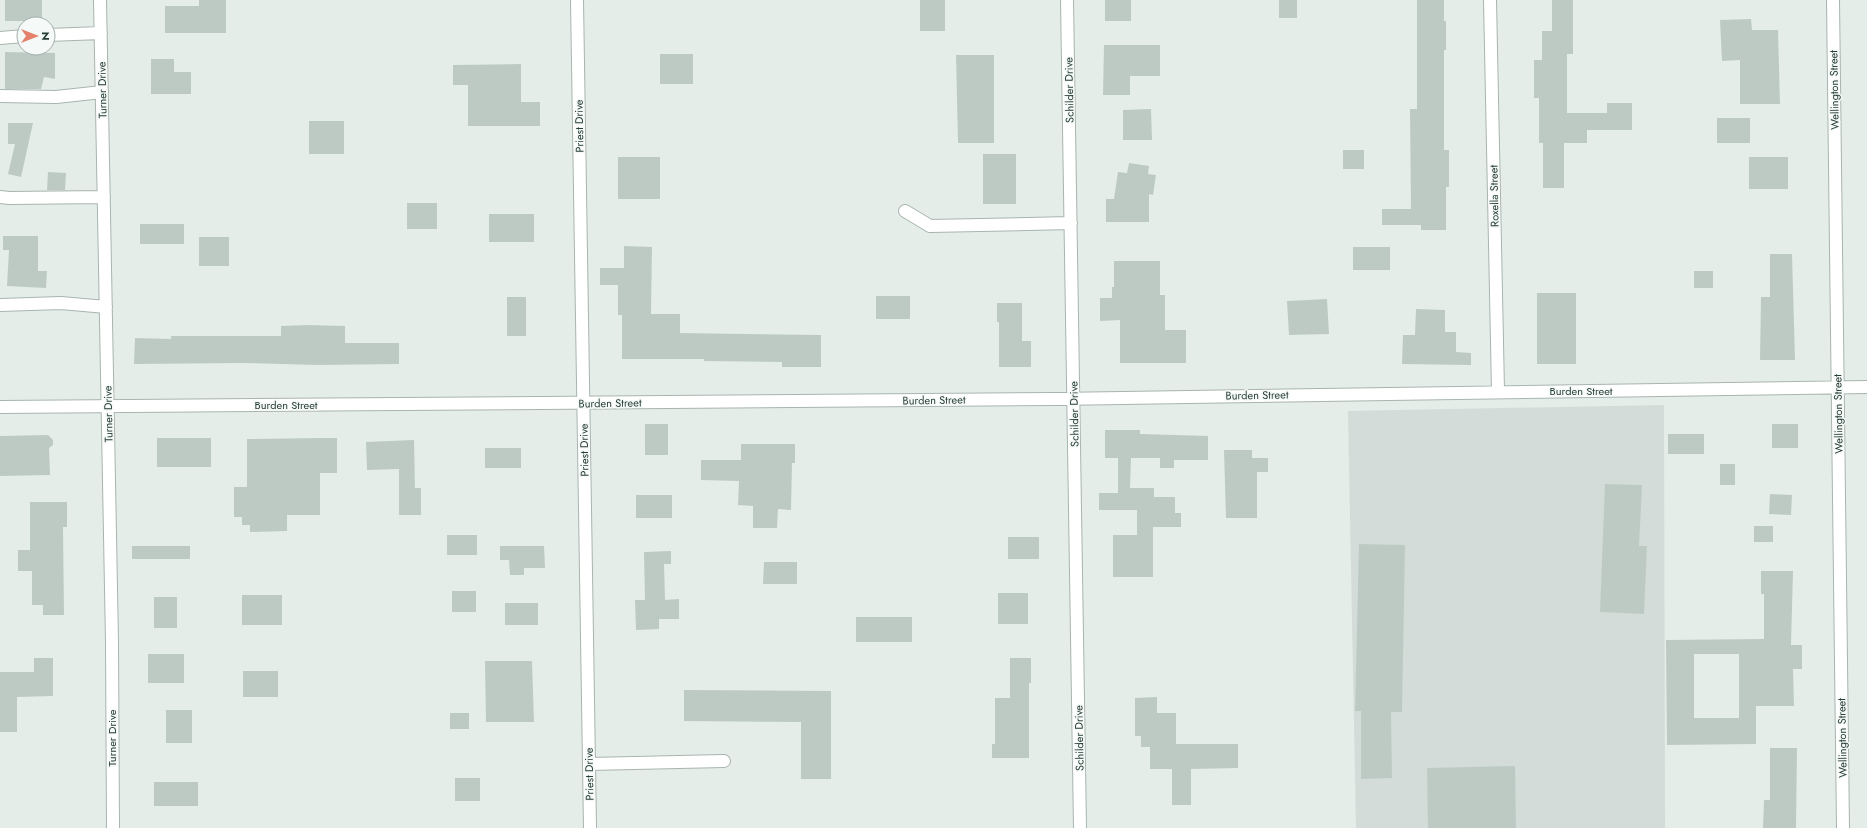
<svg xmlns="http://www.w3.org/2000/svg" width="1867" height="828" font-family="Jost,sans-serif">
<rect width="100%" height="100%" fill="#e5ede9"/>
<path fill="#d3dcd8" d="M1664,405L1665,828H1356L1348,411Z"/>
<path fill="#bdcac4" fill-rule="evenodd" d="M5,0H42V21H5Z
M199,0H226V33H165V6H199Z
M920,0H945V31H920Z
M1105,0H1131V21H1105Z
M1279,0H1297V18H1279Z
M1417,0H1444V21H1446V50H1444V150H1449V187H1446V230H1421V225H1382V209H1411L1410,109H1417Z
M1552,0H1573V54H1567V113H1607V103H1632V130H1587V143H1564V188H1543V143H1539V98H1534V60H1542V31H1552Z
M1751,19L1752,30H1778L1780,104H1740V60L1722,61L1720,20Z
M1104,45H1160V76H1130V95H1103Z
M5,52L55,53V79L44,77L41,89H5Z
M660,54H693V84H660Z
M956,55H994V143H958Z
M151,59H174V72H191V94H151Z
M521,64V102H540V126H468V85H453V65Z
M1151,109L1152,140H1123V110Z
M1717,118H1750V143H1717Z
M309,121H344V154H309Z
M8,123H33L21,177L8,174L15,144H8Z
M1343,150H1364V169H1343Z
M983,154H1016V204H983Z
M618,157H660V199H618Z
M1749,157H1788V189H1749Z
M1129,163L1149,166L1148,174L1156,175L1153,195L1149,194V222H1106V199H1114L1118,172L1127,173Z
M48,172L66,173L65,190H47Z
M407,203H437V229H407Z
M489,214H534V242H489Z
M140,224H184V244H140Z
M3,236H38V271H47L46,288L7,286L9,250H3Z
M199,237H229V266H199Z
M624,246L652,247L651,314H680V333L821,335V367H782V362L704,361V359H622V315H618V285H600V268H624Z
M1353,247H1390V270H1353Z
M1770,254H1792L1795,360H1760L1761,297H1770Z
M1114,261H1160V295H1165V330H1186V363H1120V320L1100,321V298H1112V287H1114Z
M1694,271H1713V288H1694Z
M1537,293H1576V364H1537Z
M876,296H910V319H876Z
M507,297H526V336H507Z
M1327,299L1329,334L1289,335L1287,301Z
M997,303H1022V341H1031V367H999V322H997Z
M1416,309L1445,310V332H1456V352L1471,353V365L1402,364L1403,335H1415Z
M308,325L345,326V343H399V364L318,365L242,363L134,364L135,338L171,339V336H281V326Z
M645,424H668V455H645Z
M1772,424H1798V448H1772Z
M1105,430H1140V434L1208,436V460H1174V468H1160V458H1131L1130,488H1154V497H1175V513H1181V527H1153V577H1113V535H1137V510H1099V493H1118V458H1105Z
M1668,434H1704V454H1668Z
M48,435L53,440V445L49,448L50,475L0,476V436Z
M157,438H211V467H157Z
M321,438H337V473H320V515H287V531L250,532V525H242V517H234V487H247V439Z
M414,440L415,488H421V515H399V469L367,470L366,442Z
M741,444H795V463H792L791,510L778,509L777,528H753V506L738,505L739,481L701,480V460H741Z
M485,448H521V468H485Z
M1224,450H1252V458H1268V472H1257V518H1226Z
M1720,464H1735V485H1720Z
M1605,484L1642,485L1639,546H1647L1644,614L1600,612Z
M1770,494L1792,495L1791,515L1769,514Z
M636,495H672V518H636Z
M30,502H67V527H63L64,615H43V605H32V571H18V550H30Z
M1754,526H1773V542H1754Z
M447,535H477V555H447Z
M1008,537H1039V559H1008Z
M1359,544L1405,545L1402,712H1391L1392,778L1361,779V711H1355Z
M132,546H190V559H132Z
M500,546H544L545,568H524V575H510L509,560H500Z
M671,551V564H664L665,600L679,599V619H659V629L636,630L635,600H645L644,552Z
M764,562H797V584H763Z
M1761,571H1793L1791,645H1802V669H1793L1794,706H1756V744L1667,745L1666,640L1764,639V594H1761ZM1694,654H1739V718H1694Z
M452,591H476V612H452Z
M998,593H1028V624H998Z
M242,595H282V625H242Z
M154,597H177V628H154Z
M505,603H538V625H505Z
M856,617H912V642H856Z
M148,654H184V683H148Z
M34,658H53V696L17,697V732H0V672H34Z
M1010,658H1031V683H1029V758H992V744H995V698H1010Z
M485,661H532L534,722H486Z
M243,671H278V697H243Z
M684,690L831,691V779H801V722L684,721Z
M1157,697V713H1176V744H1238V768L1191,769V805H1172V769H1150V747H1141V736H1135V698Z
M166,710H192V743H166Z
M450,713H469V729H450Z
M1770,748H1797L1796,828H1763L1764,800H1770Z
M1515,766L1516,828H1428L1427,768Z
M455,778H480V801H455Z
M154,782H198V806H154Z"/>
<g fill="none" stroke-linecap="round" stroke-linejoin="round">
<g stroke="#a8b5af" stroke-width="14">
<path id="minor" d="M100,0L112,642L113,828
M577,0L590,828
M1067,0L1080,828
M1490,0L1498,391
M1833,0L1843,828
M48,35L101,33
M0,38L24,36
M0,96L56,97L102,92
M0,197L9,198L104,197
M905,211L930,226L1071,223
M0,305L61,303L106,307
M0,407L1056,399L1867,387
M589,764L724,761"/>
</g>
<use href="#minor" stroke="#fff" stroke-width="12"/>
</g>
<g text-anchor="middle" dominant-baseline="central" stroke-width="3" stroke-linejoin="round" paint-order="stroke">
<g font-size="11" fill="#263d35" stroke="#f5f9f7">
<text transform="translate(102 90) rotate(-91)">Turner Drive</text>
<text transform="translate(1069 90) rotate(-91)">Schilder Drive</text>
<text transform="translate(1834 90) rotate(-91)">Wellington Street</text>
<text transform="translate(579 126) rotate(-91)">Priest Drive</text>
<text transform="translate(1494 196) rotate(-91)">Roxella Street</text>
<text x="1581" y="391">Burden Street</text>
<text transform="translate(1257 395) rotate(-1)">Burden Street</text>
<text transform="translate(934 400) rotate(-1)">Burden Street</text>
<text transform="translate(610 403) rotate(-1)">Burden Street</text>
<text x="286" y="405">Burden Street</text>
<text transform="translate(108 414) rotate(-91)">Turner Drive</text>
<text transform="translate(1074 414) rotate(-91)">Schilder Drive</text>
<text transform="translate(1838 414) rotate(-91)">Wellington Street</text>
<text transform="translate(584 450) rotate(-91)">Priest Drive</text>
<text transform="translate(112 738) rotate(-90)">Turner Drive</text>
<text transform="translate(1079 738) rotate(-91)">Schilder Drive</text>
<text transform="translate(1842 738) rotate(-91)">Wellington Street</text>
<text transform="translate(589 774) rotate(-91)">Priest Drive</text>
</g>
</g>
<g transform="translate(36 36) rotate(90)"><circle r="19" fill="#f5f9f7" stroke="#a2aea9"/>
<path d="M0-3L7 15L0 10L-7 15Z" fill="#e4816b"/>
<text y="-6" font-size="11" font-weight="bold" text-anchor="middle" fill="#263d35">N</text>
</g>
</svg>
